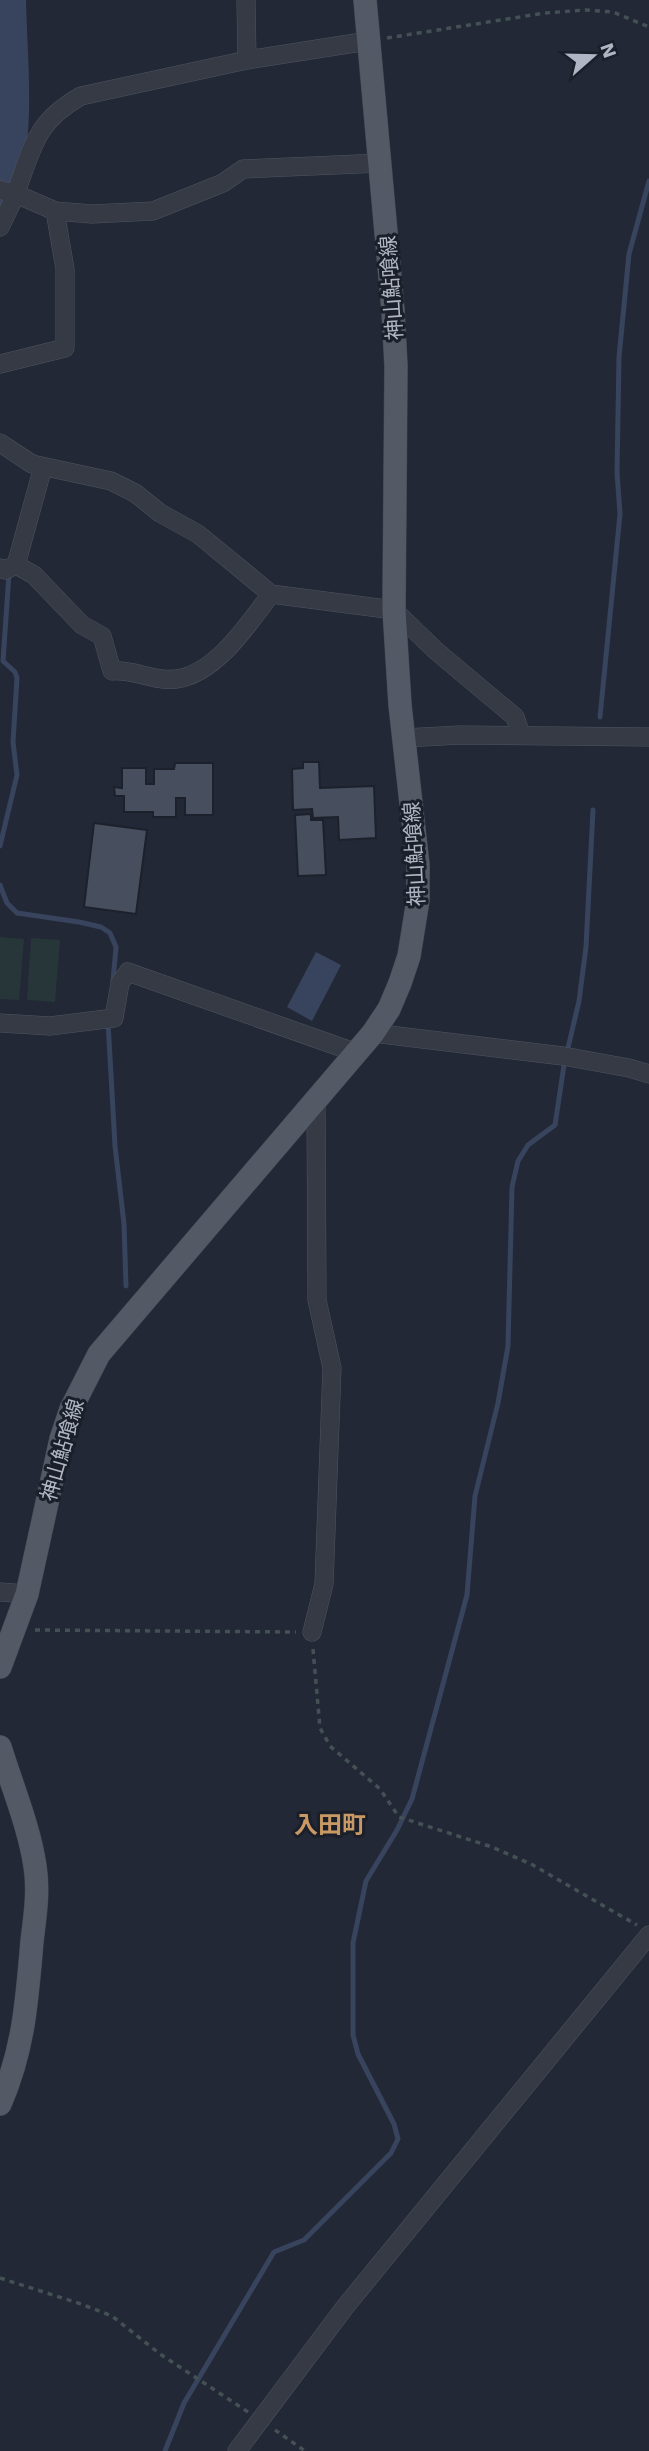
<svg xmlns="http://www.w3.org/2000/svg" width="649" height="2451" font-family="'Work Sans','Noto Sans JP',sans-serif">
<rect width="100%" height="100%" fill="#222835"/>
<path fill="#263639" d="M0,937L24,939L19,1000L0,999Z
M31,938L60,940L55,1002L27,1000Z"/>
<path fill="#38445d" d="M316,952L341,965L312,1021L287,1007Z"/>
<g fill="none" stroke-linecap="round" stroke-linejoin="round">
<path stroke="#38445d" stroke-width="5" d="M600,717L620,514L617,472L619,357L629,254L649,181
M0,846L17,775L13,742L17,678L15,672L3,661L9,574
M0,885L7,903L17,913L79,922L101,927L110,933L116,947L113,981
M108,1022L115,1146L124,1224L126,1286
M165,2451L184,2403L274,2252L304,2240L391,2153L398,2139L394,2124L358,2054L353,2035V1943L366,1881L397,1830L412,1799L467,1595L475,1496L498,1403L508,1346L512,1187L518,1161L528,1145L555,1125L564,1065L579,1001L586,947L593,810"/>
<path stroke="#38445d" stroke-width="32" d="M0,191C21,132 11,62 10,0"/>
</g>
<path fill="#474e5d" stroke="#1c212c" stroke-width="2" d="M303,762H319L320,788L374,786L376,838L339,840L338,817L313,818L312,809L293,810L292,769L303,768Z
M175,763H213V815H185V798H176V817H153V812H124V796H115L114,787L122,788V768H146V784H154V769H174Z
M311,814V820H323L326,875L298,876L295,815Z
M94,823L147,830L136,914L84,907Z"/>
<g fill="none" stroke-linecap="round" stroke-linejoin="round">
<g stroke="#4f5560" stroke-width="19">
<path id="minor" d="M246,0L247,60
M0,190L16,194L55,211L92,214L153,211L223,183L243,169L381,163
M0,227C5,216 12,204 16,192C33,147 35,122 81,96L247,60L368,41
M0,364L65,348V269L55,211
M0,443L32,464L111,481L135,493L160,513L198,534L271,594L394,610L435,650L515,717L521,735
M16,565L34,575L82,625L102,636L112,671C134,669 154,682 176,679C216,674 249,623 271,594
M0,568L5,570L16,565L43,467
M404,738L460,735L649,737
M0,1023L50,1026L114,1018L120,983L128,972L357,1053
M373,1033L563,1056L629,1068L649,1074
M0,1592L27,1594
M312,1632L324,1584L332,1368L317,1300L316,1101
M237,2451L345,2307L649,1935"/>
</g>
<g stroke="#3e434f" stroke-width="24">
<path id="major" d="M0,1667L27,1594L61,1439L71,1409L99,1354L373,1033L389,1009L400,983L409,956L418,900V865L400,705L394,610L396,366L393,310L365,0
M0,1747C12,1786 29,1826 35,1866C39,1891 35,1917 32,1941C27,2000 24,2049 0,2104"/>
</g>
<path stroke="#435155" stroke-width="3.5" stroke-dasharray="5 5" stroke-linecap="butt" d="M387,38L545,13L585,10L613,12L649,27
M35,1630L296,1632
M313,1649L320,1728L330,1746L380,1789L399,1817L492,1847L531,1864L637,1925
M0,2278L81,2304L112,2316L160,2354L248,2412
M275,2430L305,2451"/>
<use href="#minor" stroke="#353a45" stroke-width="18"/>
<use href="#major" stroke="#535965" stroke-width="23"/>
</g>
<g text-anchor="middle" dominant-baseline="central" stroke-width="6" stroke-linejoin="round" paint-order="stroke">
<g font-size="21" fill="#afb5c2" stroke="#1a1f2a">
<text transform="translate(391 288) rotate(-94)">神山鮎喰線</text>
<text transform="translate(414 854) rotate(-93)">神山鮎喰線</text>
<text transform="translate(62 1450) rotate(-74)">神山鮎喰線</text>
</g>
<g font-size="24" font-weight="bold" fill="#c89964" stroke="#1a1f2a">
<text x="330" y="1825">入田町</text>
</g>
</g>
<g transform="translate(593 56) rotate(70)" stroke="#1a1f2a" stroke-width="5" paint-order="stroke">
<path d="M0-5L12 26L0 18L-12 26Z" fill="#afb5c2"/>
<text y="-10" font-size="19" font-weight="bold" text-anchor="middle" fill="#afb5c2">N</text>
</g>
</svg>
